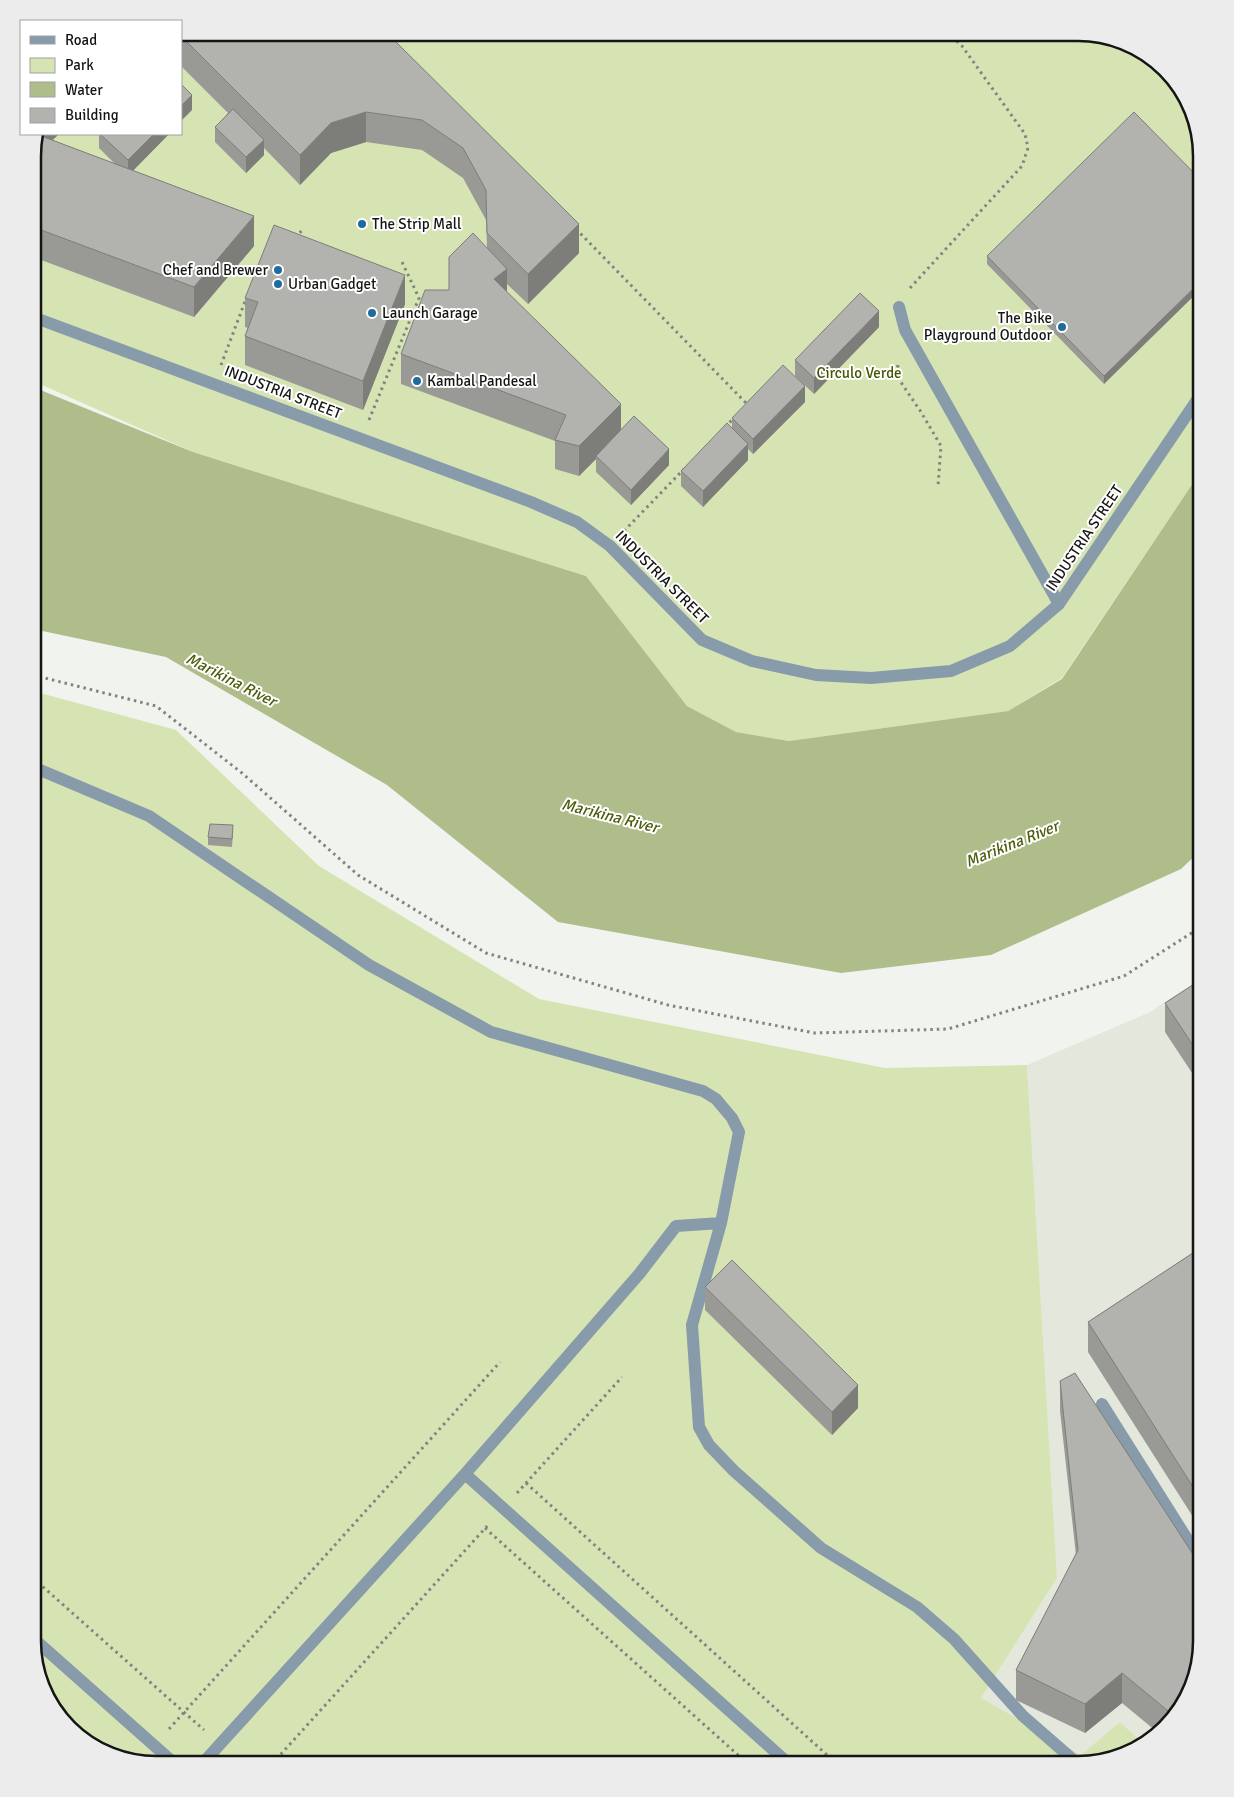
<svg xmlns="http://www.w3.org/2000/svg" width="1234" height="1797" font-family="Signika,sans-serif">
<rect width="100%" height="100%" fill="#f1f3ee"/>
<path fill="#e4e7dc" d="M1201,978V1641L1185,1703L1144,1744L1120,1722L1081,1756L980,1698L1057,1578L1027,1065L1150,1012Z"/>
<path fill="#d6e4b3" d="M181,33H1085L1140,49L1185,95L1201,156V471L1062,678L1008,711L789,741L736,732L687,706L586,576L193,452L33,381V149L36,134H181Z
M33,691L176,730L319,866L539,999L885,1068L1027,1065L1057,1578L981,1698L1081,1755L1120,1722L1144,1744L1139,1748L1078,1764H149L94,1748L49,1702L33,1641Z"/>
<path fill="#afbd8b" d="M33,387L193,452L586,576L687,706L736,732L789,741L1008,711L1062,679L1201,471V850L1181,869L991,955L841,973L558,922L387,785L166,657L33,629Z"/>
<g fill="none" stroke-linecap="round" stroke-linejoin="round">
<path stroke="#838481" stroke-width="3" stroke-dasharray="2.5 4" stroke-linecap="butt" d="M392,33L396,44
M576,229L747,404L746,405
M294,236L302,231
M910,288L1022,166L1028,148L1025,134L962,46L948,33
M221,365L246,299
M898,365L896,375L921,412L941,446L938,486
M369,420L419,298L402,262
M725,427L735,417
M624,531L684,469
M33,675L156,706L242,773L358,875L486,953L668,1005L815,1033L948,1029L1124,976L1201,927
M526,1483L837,1764
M517,1493L622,1377
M485,1528L748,1764
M33,1578L204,1730
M169,1729L500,1362
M235,1758L242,1764
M272,1764L489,1524"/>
<path stroke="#889baa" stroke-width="12" d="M899,307L905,330L1059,604
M33,767L149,816L369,965L491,1032L703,1091L716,1099L732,1118L739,1132L721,1223L692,1325L699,1427L709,1445L734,1471L821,1548L917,1607L954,1639L1023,1716L1078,1764
M1102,1404L1201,1561
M465,1474L789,1764
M33,1638L175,1764
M202,1764L465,1474L640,1273L676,1226L721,1223"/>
<path stroke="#889baa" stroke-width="12" d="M33,317L531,502L577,522L610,546L702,640L752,661L816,675L871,678L951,671L1010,646L1059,604L1201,394"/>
</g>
<path fill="#999a96" d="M181,33H387L579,253L528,304L507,284V292L621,430L669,465L631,505L596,472V459L579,476L555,469V441L401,384V354L449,290L487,247L486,220L463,178L422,150L366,142L331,153L300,185L264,148V155L246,173L215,142V127L228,113L181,66Z
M36,134H59L52,140L115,164L99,148V134H169L133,170L254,246L194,317L33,257V149Z
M1202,181L1104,384L987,264V256Z
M245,298L405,304L363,410L245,365V336L248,328L245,327Z
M879,327L814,394L795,376V360Z
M805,402L753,454L748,449V460L703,507L681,486V471L732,428V418Z
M233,833L232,847L208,845V837Z
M1202,979V1088L1165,1032V1003Z
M1202,1247V1531L1088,1352V1322Z
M705,1287L858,1408L832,1435L705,1310Z
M1060,1381L1185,1703L1156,1731L1122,1703L1085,1733L1016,1700V1670L1076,1555L1060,1411Z"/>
<path fill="#7d7d7a" d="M192,95V110L181,121V106Z
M366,112V142L331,153L300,185V155L331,123Z
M36,134H59L35,157Z
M154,134H169L128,176V160Z
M264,140V155L246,173V157Z
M254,216V246L194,317V287Z
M579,224V253L528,304V274Z
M507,269V299L494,279Z
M405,275V304L363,410V381Z
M1202,280V288L1104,384V376Z
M879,311V327L814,394V378Z
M805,386V402L753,454V439Z
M621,404V434L596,456V459L579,476V446Z
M748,444V460L703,507V491Z
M669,449V465L631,505V490Z
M858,1385V1408L832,1435V1412Z
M1122,1673V1703L1085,1733V1704Z"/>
<path fill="#b2b3af" stroke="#7d7d7a" d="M181,33H387L579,224L528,274L487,233L486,190L463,148L422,120L366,112L331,123L300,155L181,36Z
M181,84L192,95L181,106Z
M233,109L264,140L246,157L215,127Z
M1134,112L1202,181V280L1104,376L987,256Z
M36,134L254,216L194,287L33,227V149Z
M100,134H154L128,160Z
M274,225L405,275L363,381L245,336L258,302L245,298Z
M473,233L507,269L494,279L621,404L579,446L555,440L566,415L401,354L425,290H449V257Z
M860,293L879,311L814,378L795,360Z
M783,365L805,386L753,439L732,418Z
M634,416L669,449L631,490L596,456Z
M727,423L748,444L703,491L681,471Z
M210,824L233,825L232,839L208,837Z
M1202,979V1059L1165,1003Z
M1202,1247V1501L1088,1322Z
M732,1260L858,1385L832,1412L705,1287Z
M1075,1373L1202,1568V1641L1185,1703L1173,1715L1122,1673L1085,1704L1016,1670L1078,1550L1060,1381Z"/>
<g fill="#1f6b9e" stroke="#fff" stroke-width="2">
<circle cx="362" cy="224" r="5"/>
<circle cx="278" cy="270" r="5"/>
<circle cx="278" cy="284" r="5"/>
<circle cx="372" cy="313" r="5"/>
<circle cx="1062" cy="327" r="5"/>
<circle cx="417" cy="381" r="5"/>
</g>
<g text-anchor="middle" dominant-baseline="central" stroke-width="4" stroke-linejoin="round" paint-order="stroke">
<g font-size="15" fill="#151514" stroke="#fff" text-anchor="start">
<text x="372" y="224">The Strip Mall</text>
<text x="268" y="270" text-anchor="end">Chef and Brewer</text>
<text x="288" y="284">Urban Gadget</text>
<text x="382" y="313">Launch Garage</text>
<text x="1052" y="318" text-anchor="end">The Bike<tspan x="1052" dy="17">Playground Outdoor</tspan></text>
<text x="427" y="381">Kambal Pandesal</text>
</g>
<g font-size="15" fill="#465502" stroke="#fff">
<text x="859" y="373">Circulo Verde</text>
</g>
<g font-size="15" fill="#151514" stroke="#fff">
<text transform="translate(283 392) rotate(21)">INDUSTRIA STREET</text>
<text transform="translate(1084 538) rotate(-56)">INDUSTRIA STREET</text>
<text transform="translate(662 577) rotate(45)">INDUSTRIA STREET</text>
</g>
<g font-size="16" font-style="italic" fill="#4d5d0e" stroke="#fff">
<text transform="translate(231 680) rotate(27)">Marikina River</text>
<text transform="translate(610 816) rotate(14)">Marikina River</text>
<text transform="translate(1012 844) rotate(-22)">Marikina River</text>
</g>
</g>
<path d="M0 0H1234V1797H0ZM156 41H1078A115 115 0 0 1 1193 156V1641A115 115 0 0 1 1078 1756H156A115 115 0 0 1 41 1641V156A115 115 0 0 1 156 41Z" fill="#ececec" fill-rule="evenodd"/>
<path fill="none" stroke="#151514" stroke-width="2.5" d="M156 41H1078A115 115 0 0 1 1193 156V1641A115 115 0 0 1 1078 1756H156A115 115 0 0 1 41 1641V156A115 115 0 0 1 156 41Z"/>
<rect x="20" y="20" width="162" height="115" fill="#ffffff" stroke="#a1a1a1"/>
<rect x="30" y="36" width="25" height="8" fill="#889baa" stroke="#a1a1a1"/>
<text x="65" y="45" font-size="15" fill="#151514">Road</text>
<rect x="30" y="58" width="25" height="15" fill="#d6e4b3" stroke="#a1a1a1"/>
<text x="65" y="70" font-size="15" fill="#151514">Park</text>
<rect x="30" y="82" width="25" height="15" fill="#afbd8b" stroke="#a1a1a1"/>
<text x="65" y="95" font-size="15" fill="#151514">Water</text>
<rect x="30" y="108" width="25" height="15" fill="#b2b3af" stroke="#a1a1a1"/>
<text x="65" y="120" font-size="15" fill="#151514">Building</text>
</svg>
